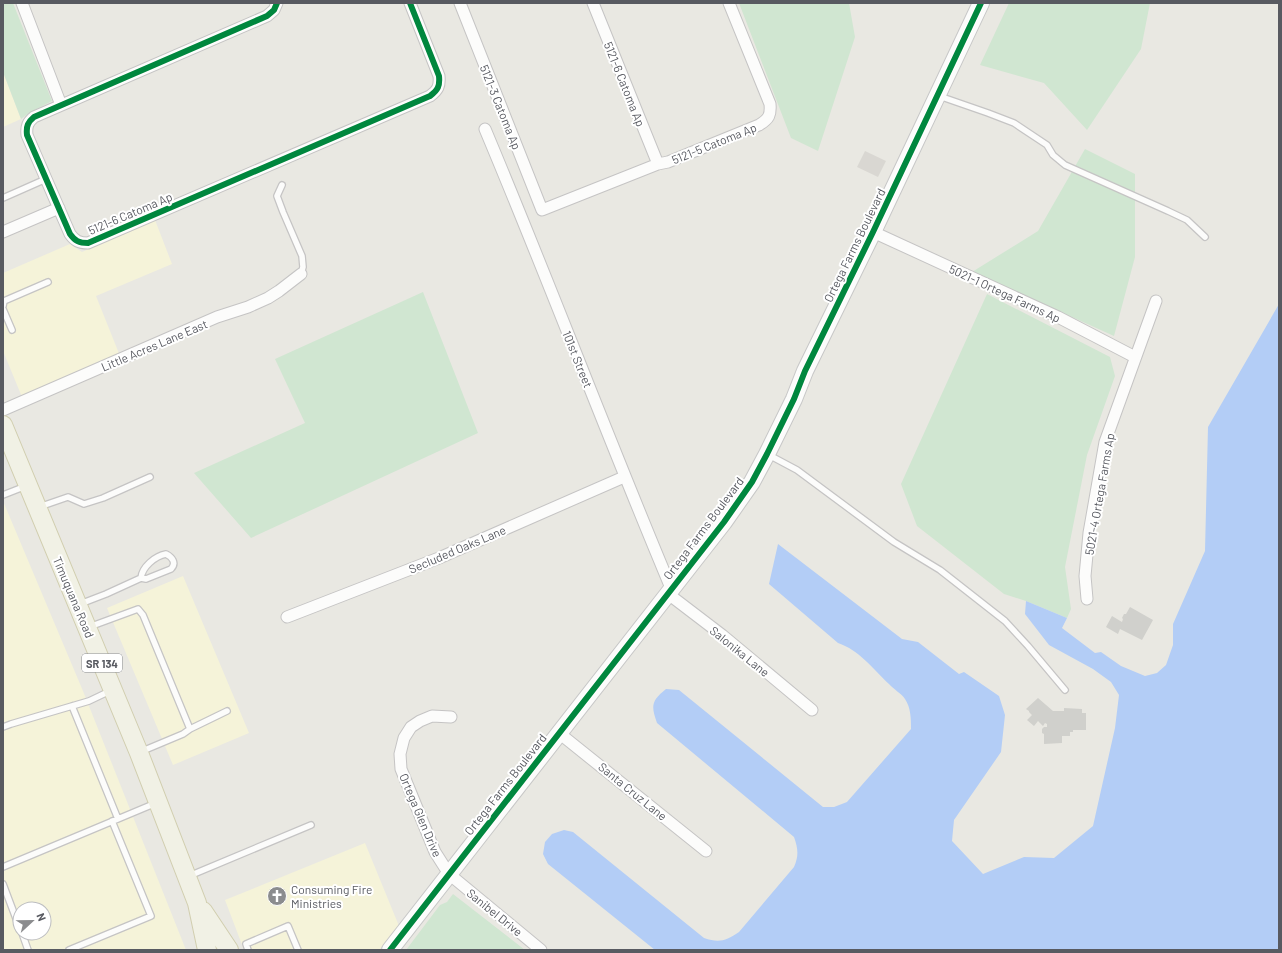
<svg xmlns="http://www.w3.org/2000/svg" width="1282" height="953" font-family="Barlow,sans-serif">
<rect width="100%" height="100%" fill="#e9e8e2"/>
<path fill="#f5f3d9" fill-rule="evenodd" d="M3,72L21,119L3,127Z
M155,220L172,264L96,296L120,356L22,397L3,351V273L70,244L82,252Z
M3,501L83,691L186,950H3ZM20,909H44V933H20Z
M183,576L249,733L173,765L107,608Z
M365,843L399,926L379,950H244L225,900Z"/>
<path fill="#d9d7d2" d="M865,151L886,161L878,177L857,167Z"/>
<path fill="#d0e6d1" d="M3,3H13L52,101L29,113L21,119L3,72Z
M739,3H849L855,37L818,151L791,138Z
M1009,3H1150L1141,49L1087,130L1044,83L980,65Z
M1085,149L1135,174V257L1114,336L972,272L1038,231Z
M423,292L478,433L251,538L194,473L305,423L275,359Z
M987,294L1110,357L1115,376L1087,455L1065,567L1071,609L1067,618L1026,601L1004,594L917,526L901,484Z
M453,894L525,950H406L440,905L447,902Z"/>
<path fill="#b3cdf6" d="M1279,304V950H655L548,864L543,854L545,842L552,834L564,830L573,832L704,938C719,943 726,941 739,932L794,867C799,856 798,848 794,837L657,723C651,706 651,701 666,689L679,690L823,807H834L847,802L911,729C911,719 911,708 905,699C901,693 893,689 889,684C873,669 859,650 838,643L769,584L778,544L902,639L918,642L959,674L964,672L999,696L1005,715L1001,752L954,820L952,841L983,874L1024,857L1054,858L1093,826L1115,728L1119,695L1111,682L1093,669L1049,645L1025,614L1026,601L1067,618L1062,628L1095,653L1101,652L1121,666L1145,676L1157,673L1166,665L1173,645V624L1205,551L1208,427Z"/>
<path fill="#d0d0cc" d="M1130,607L1153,620L1142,640L1120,629L1118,634L1106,627L1112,616L1122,622L1123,619L1122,618L1124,614H1126Z
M1038,698L1053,711H1064V708L1082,709V713H1086V730H1073V732H1070V736H1062V743L1044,744V734L1042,733V729L1044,727H1047V724L1045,723L1043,726L1038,721L1034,726L1027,720L1032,715L1029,712V711L1026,709Z"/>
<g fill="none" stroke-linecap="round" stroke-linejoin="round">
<g stroke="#c5c4c4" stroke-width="8">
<path id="lane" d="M939,96L988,113L1014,123L1047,145L1053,155L1065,165L1168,211L1187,220L1205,237
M282,185L277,196L283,212L302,256L303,267L301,274
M3,198L46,179
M3,306L4,301L48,282
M3,309L12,330
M767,454L797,470L894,542L940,570L1005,621L1028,646L1065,690
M3,495L26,486
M39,507L68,497L84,504L103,498L150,477
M80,604L106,594L141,578C142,567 155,556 166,554C172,557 177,563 171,569L146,579L141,578
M89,627L138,609L143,615L190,729L183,734L140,752
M72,706L118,819
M3,727L11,724L89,701L110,691
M190,729L227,711
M3,867L156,803
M189,876L311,825
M3,884L20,929
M22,933L28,950
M69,950L151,916L112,821
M248,950L246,944L288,926L298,950"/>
</g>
<g stroke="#c5c4c4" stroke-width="13">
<path id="street" d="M22,3L61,105
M277,3L274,10L267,16L34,117C28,122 26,126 27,135L70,234C75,241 79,243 88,243L430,96C438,90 440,86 439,76L410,3
M460,3L542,210L658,164L668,162L759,125C769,119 771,115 770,104L729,3
M593,3L658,164
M485,129C549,281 607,436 671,588
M3,232L59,208
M873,232L1058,317L1135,357
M3,410L217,317L248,307L268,298L279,291L301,274
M667,593L722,635L812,710
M1087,599L1085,576L1089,533L1105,442L1156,301
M287,617L439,558L624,477
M451,717L432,716L420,721L411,727L404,738L400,754L401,769L435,852L449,874L541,950
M559,733L706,851"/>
</g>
<g stroke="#c7c7c7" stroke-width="18">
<path id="secondary" d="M390,950L724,522L752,482L767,454L794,399L805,371L873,232L981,3"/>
</g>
<g stroke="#d1ceaf" stroke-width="20">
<path id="primary" d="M3,425L139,753L197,903L207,950
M203,911L229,950"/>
</g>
<use href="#lane" stroke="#fcfcfb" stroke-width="5.5"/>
<use href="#street" stroke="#fcfcfb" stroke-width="11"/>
<use href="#secondary" stroke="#fcfcfb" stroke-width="16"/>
<use href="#primary" stroke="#f1f1e5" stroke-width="18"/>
<g stroke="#fff" stroke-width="8">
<path id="cycleway" d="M277,3L274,10L267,16L34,117C28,122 26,126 27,135L70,234C75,241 79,243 88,243L430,96C438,90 440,86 439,76L410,3
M390,950L724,522L752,482L767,454L794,399L805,371L873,232L981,3"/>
</g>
<use href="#cycleway" stroke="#00873e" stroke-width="6"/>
</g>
<defs>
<g id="church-disc" transform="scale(1)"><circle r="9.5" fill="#8b8c8e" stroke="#fff"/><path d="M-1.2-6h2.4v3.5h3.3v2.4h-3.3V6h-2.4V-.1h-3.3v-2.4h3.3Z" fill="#fff"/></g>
</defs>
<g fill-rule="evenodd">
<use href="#church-disc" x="277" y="896"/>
</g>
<g text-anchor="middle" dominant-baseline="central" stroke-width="4" stroke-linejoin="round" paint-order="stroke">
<rect fill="#fff" stroke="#8a8c90" stroke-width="1" x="82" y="654" width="40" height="18" rx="3"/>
<g font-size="11" font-weight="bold" fill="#585a61">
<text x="102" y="663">SR 134</text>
</g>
<g font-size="12" fill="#585a61" stroke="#fff">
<text transform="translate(625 84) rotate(68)">5121-6 Catoma Ap</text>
<text transform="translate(501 107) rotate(68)">5121-3 Catoma Ap</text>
<text transform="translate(714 143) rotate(-22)">5121-5 Catoma Ap</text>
<text transform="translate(130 213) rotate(-23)">5121-6 Catoma Ap</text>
<text transform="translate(854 245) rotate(-64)">Ortega Farms Boulevard</text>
<text transform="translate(1005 293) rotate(25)">5021-1 Ortega Farms Ap</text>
<text transform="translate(154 345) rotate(-23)">Little Acres Lane East</text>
<text transform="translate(578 359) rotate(68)">101st Street</text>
<text transform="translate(1099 494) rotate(-80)">5021-4 Ortega Farms Ap</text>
<text transform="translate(703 528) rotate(-53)">Ortega Farms Boulevard</text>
<text transform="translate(457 549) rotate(-23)">Secluded Oaks Lane</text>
<text transform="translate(74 597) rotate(67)">Timuquana Road</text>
<text transform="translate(740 651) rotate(39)">Salonika Lane</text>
<text transform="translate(505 784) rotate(-52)">Ortega Farms Boulevard</text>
<text transform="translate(633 791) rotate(39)">Santa Cruz Lane</text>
<text transform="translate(421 815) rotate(67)">Ortega Glen Drive</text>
<text transform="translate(495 912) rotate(39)">Sanibel Drive</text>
</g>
<g font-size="12" fill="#585a61" stroke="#fff" text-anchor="start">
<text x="291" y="889">Consuming Fire<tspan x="291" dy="14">Ministries</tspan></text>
</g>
</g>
<rect width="1282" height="953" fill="none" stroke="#585a61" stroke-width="8"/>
<g transform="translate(32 921) rotate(68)"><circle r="19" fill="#ffffff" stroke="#bcbdc0"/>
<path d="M0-3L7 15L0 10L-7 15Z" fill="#8b8c8e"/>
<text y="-6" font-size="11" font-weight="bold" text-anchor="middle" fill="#585a61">N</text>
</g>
</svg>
